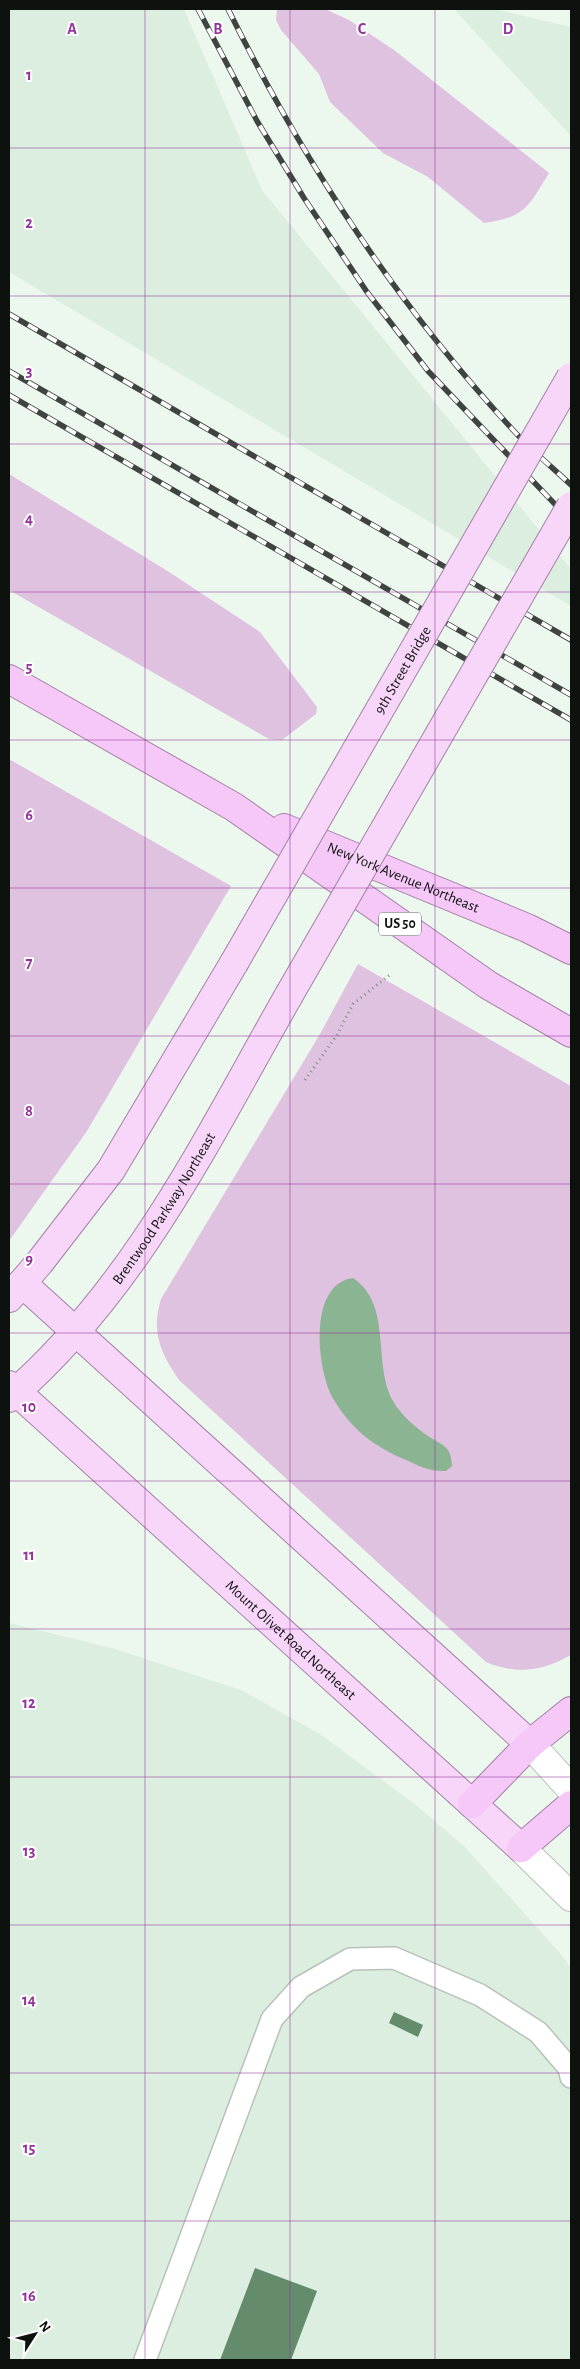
<svg xmlns="http://www.w3.org/2000/svg" width="580" height="2369" font-family="'Alegreya Sans',sans-serif">
<rect width="100%" height="100%" fill="#ecf8ee"/>
<path fill="#dceee0" d="M9,9H184L262,190L571,569V606L9,272Z
M454,9H494L571,27V136Z
M9,1623L112,1648L241,1690L320,1734L416,1805L465,1847L560,1953L571,1968V2360H9Z"/>
<path fill="#dfc1e0" d="M277,9H325L349,20L394,50L549,173C528,207 526,217 484,223L428,177L383,153L330,102L319,74L281,30L276,20Z
M9,474L166,570L260,632L317,707L316,714L282,740L269,739L9,590Z
M9,759L231,886L87,1131L9,1241Z
M358,964L571,1086V1655C543,1671 517,1675 486,1662L179,1380C160,1352 151,1332 161,1299L320,1034Z"/>
<path fill="#8bb493" d="M353,1278C393,1305 372,1363 393,1401C400,1414 416,1428 428,1436C443,1446 451,1445 452,1466L446,1471C431,1472 419,1466 406,1460C375,1447 352,1430 334,1400C317,1372 307,1284 353,1278Z"/>
<path fill="#638b6c" d="M394,2012L423,2025L418,2037L389,2023Z
M255,2268L317,2291L291,2360H220Z"/>
<g fill="none" stroke-linecap="round" stroke-linejoin="round">
<g stroke="#b7c2b9" stroke-width="24">
<path id="service" d="M145,2360L272,2019L301,1987L350,1959L394,1958L480,1995L538,2032L569,2068L571,2077"/>
</g>
<g stroke="#b7c2b9" stroke-width="30">
<path id="secondary" d="M530,1744L571,1789
M521,1848L571,1897"/>
</g>
<g stroke="#a380a5" stroke-width="30">
<g id="primary">
<path d="M22,1283L530,1744"/>
<path d="M9,1298L40,1262L111,1170L234,963"/>
<path id="s1" d="M9,1385L521,1848"/>
<path id="s2" d="M9,1398C136,1288 207,1139 289,995"/>
</g>
</g>
<g stroke="#a380a5" stroke-width="30">
<g id="trunk">
<path d="M9,679L234,807L488,985L571,1033"/>
<path id="s3" d="M284,828L527,928L571,950"/>
<path d="M472,1804L530,1744L571,1711"/>
<path d="M521,1848L571,1805"/>
</g>
</g>
<path stroke="#858e87" stroke-width="3" stroke-dasharray="1 4" stroke-linecap="butt" d="M305,1080L337,1035L353,1004L392,973"/>
<use href="#service" stroke="#fff" stroke-width="21"/>
<use href="#secondary" stroke="#fff" stroke-width="28"/>
<use href="#primary" stroke="#f8d6fa" stroke-width="28"/>
<use href="#trunk" stroke="#f6c8f8" stroke-width="28"/>
<g stroke="#3f4440" stroke-width="5.5">
<path id="rail" d="M198,9L257,121L304,198L367,292L428,371L571,521
M228,9C303,161 398,306 513,430C531,450 552,467 571,485
M9,314L571,640
M9,371L571,695
M9,395L571,720"/>
</g>
<use href="#rail" stroke="#fff" stroke-width="4" stroke-dasharray="11" stroke-linecap="butt"/>
<g stroke="#a380a5" stroke-width="30" stroke-linecap="butt">
<g id="primary-bridge">
<path id="s4" d="M234,963L571,377"/>
<path d="M289,995L571,506"/>
</g>
</g>
<use href="#primary-bridge" stroke="#f8d6fa" stroke-width="28"/>
</g>
<path fill="none" stroke="#94339b" stroke-width="1" stroke-opacity="0.55" d="M145,9V2360M290,9V2360M435,9V2360M9,148H571M9,296H571M9,444H571M9,592H571M9,740H571M9,888H571M9,1036H571M9,1184H571M9,1333H571M9,1481H571M9,1629H571M9,1777H571M9,1925H571M9,2073H571M9,2221H571"/>
<g text-anchor="middle" dominant-baseline="central" stroke-width="4" stroke-linejoin="round" paint-order="stroke">
<rect fill="#fff" stroke="#565957" stroke-width="1" x="379" y="912.5" width="42" height="23" rx="4"/>
<g font-size="14" font-weight="bold" fill="#0e120f">
<text x="400" y="924">US 50</text>
</g>
<g font-size="15" fill="#0e120f" stroke="#fff">
<text stroke="none"><textPath href="#s4" startOffset="338">9th Street Bridge</textPath></text>
<text stroke="none"><textPath href="#s3" startOffset="129">New York Avenue Northeast</textPath></text>
<text stroke="none"><textPath href="#s2" startOffset="246">Brentwood Parkway Northeast</textPath></text>
<text stroke="none"><textPath href="#s1" startOffset="380">Mount Olivet Road Northeast</textPath></text>
</g>
</g>
<g font-size="16" text-anchor="middle" font-weight="bold" fill="#94339b" stroke="#fff" stroke-width="4" stroke-linejoin="round" paint-order="stroke">
<text x="72" y="34">A</text>
<text x="218" y="34">B</text>
<text x="362" y="34">C</text>
<text x="508" y="34">D</text>
<text x="29" y="80">1</text>
<text x="29" y="228">2</text>
<text x="29" y="376">3</text>
<text x="29" y="524">4</text>
<text x="29" y="672">5</text>
<text x="29" y="820">6</text>
<text x="29" y="968">7</text>
<text x="29" y="1116">8</text>
<text x="29" y="1264">9</text>
<text x="29" y="1412">10</text>
<text x="29" y="1560">11</text>
<text x="29" y="1708">12</text>
<text x="29" y="1856">13</text>
<text x="29" y="2005">14</text>
<text x="29" y="2153">15</text>
<text x="29" y="2301">16</text>
</g>
<rect width="580" height="2369" fill="none" stroke="#0e120f" stroke-width="20"/>
<g transform="translate(35 2334) rotate(54)" stroke="#ffffff" stroke-width="4" paint-order="stroke">
<path d="M0-4L9 19L0 12L-9 19Z" fill="#0e120f"/>
<text y="-8" font-size="14" font-weight="bold" text-anchor="middle" fill="#0e120f">N</text>
</g>
</svg>
